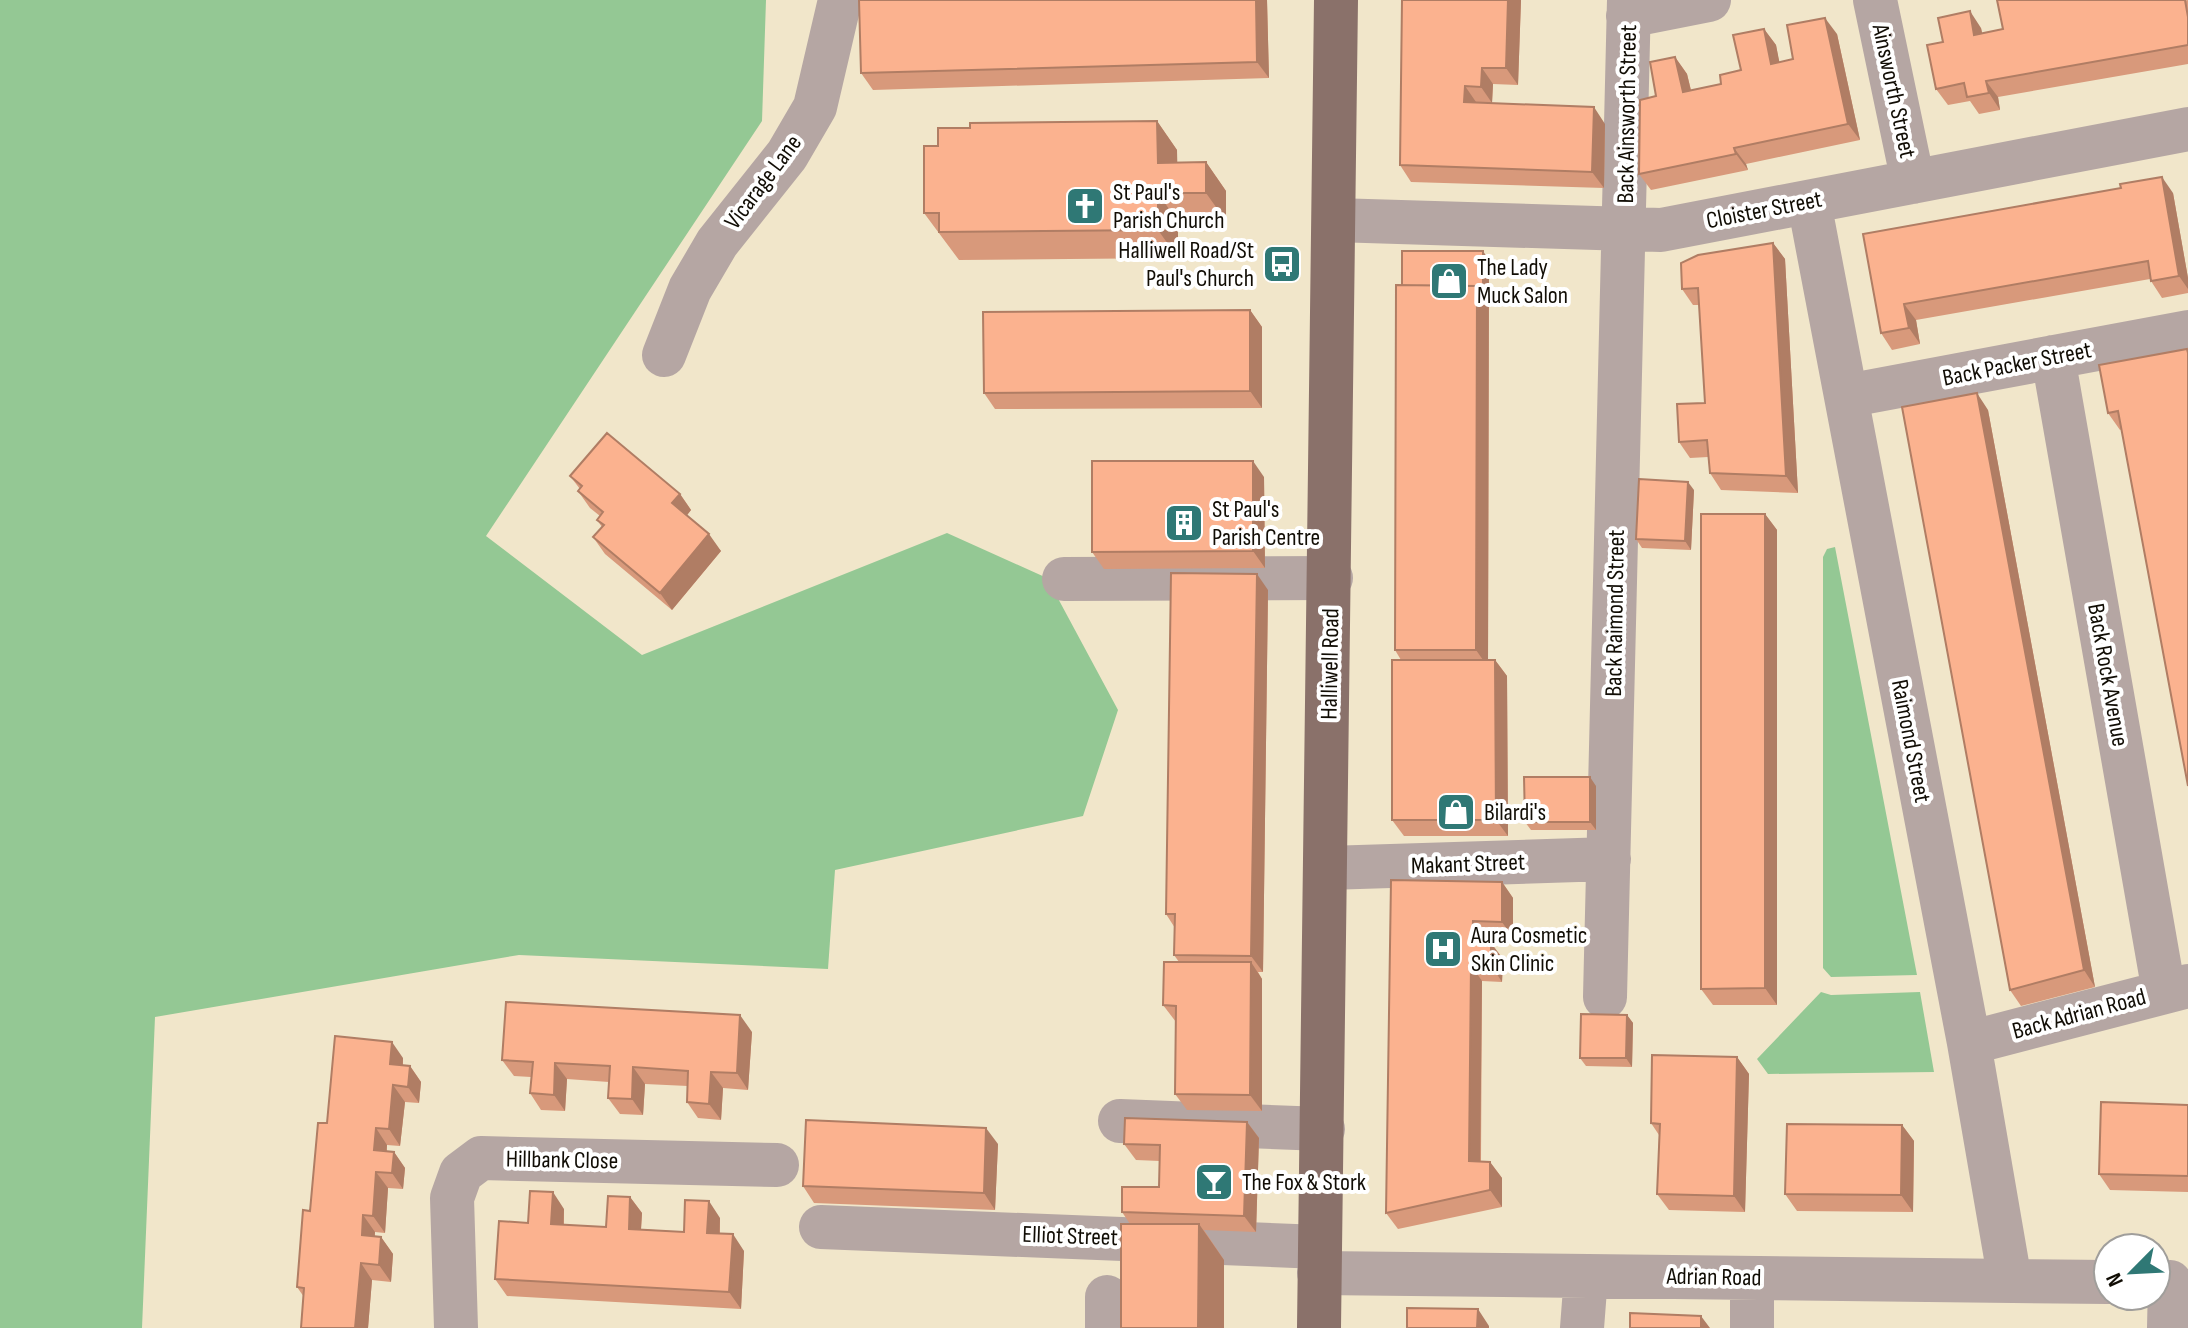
<svg xmlns="http://www.w3.org/2000/svg" width="2188" height="1328" font-family="'Sofia Sans Condensed',sans-serif">
<rect width="100%" height="100%" fill="#f1e6ca"/>
<path fill="#94c894" d="M0,0H766L762,121L486,536L642,655L947,533L1047,578L1118,710L1083,816L835,870L828,969L519,955L155,1017L142,1328H0Z
M1835,547L1917,975L1831,977L1823,968V557L1827,549Z
M1821,992L1831,995L1920,992L1934,1072L1768,1074L1757,1059Z"/>
<g fill="none" stroke-linecap="round" stroke-linejoin="round">
<path stroke="#b5a6a3" stroke-width="44" d="M1875,0L1913,182
M1628,16L1709,0
M1809,202L1969,1043L2010,1281
M1334,220L1661,230L2188,129
M664,355L690,289L717,243L787,155L815,107L840,0
M2053,357L2164,992
M1846,396L2188,332
M1064,579L1331,578
M1327,868L1609,859
M1605,997L1629,0
M1969,1043L2188,986
M1120,1121L1323,1129
M821,1227L1320,1247
M1319,1273L2108,1282
M1107,1297V1328
M456,1328L452,1198L461,1173L481,1158L777,1165
M1582,1328L1586,1276
M1752,1328V1278
M2169,1328L2170,1282"/>
<path stroke="#8a716a" stroke-width="44" d="M1319,1328L1336,0"/>
</g>
<path fill="#d8997b" d="M1267,0L1269,78L873,90L861,73Z
M1521,0L1518,85L1493,84L1492,103L1605,124L1604,188L1411,182L1400,165Z
M2188,0V64L1998,97L2000,110L1979,114L1970,101L1948,105L1936,89L1943,42L1981,28L1982,33Z
M1764,29L1776,45L1779,62L1793,59L1837,34L1860,140L1746,164L1748,170L1651,190L1639,174L1656,96L1675,57L1687,74L1691,90L1721,84L1741,70Z
M1157,121L1177,150V162H1206L1226,191V221L1178,222V258L959,260L924,213L938,146L970,128Z
M2173,193L2188,278V293L2162,298L2151,281L2150,279L1916,320L1920,344L1892,350L1881,333L1863,234Z
M1773,243L1785,259L1798,493L1721,490L1710,473L1708,457L1690,458L1679,442L1705,403L1699,305H1693L1682,289Z
M1489,260L1488,660H1495L1507,676L1508,836H1404L1392,820L1401,660L1395,650L1402,285Z
M1250,310L1262,327V408L995,409L984,393Z
M2188,350L2122,429L2120,430L2108,413Z
M1988,410L2095,987L2021,1006L2010,990Z
M570,476L680,494L691,510L687,515L721,551L672,610L605,554L593,537L602,527L597,520L600,516L590,508L578,491L580,489Z
M1264,477L1265,568L1104,569L1092,552Z
M1694,490L1691,550L1642,548L1636,539Z
M1765,514L1777,530V1005H1713L1701,989Z
M1268,590L1263,972H1258L1262,979V1111L1187,1110L1175,1094L1176,1022L1163,1005L1179,962L1174,955L1175,928L1166,914Z
M1596,786V830H1531L1525,822Z
M1391,880L1502,882L1513,898V938H1485V943H1491L1503,959L1502,982L1482,981L1481,1161L1490,1162L1502,1178V1207L1398,1229L1386,1213Z
M1627,1015L1633,1023L1632,1067L1586,1066L1580,1058Z
M752,1032L748,1090L723,1088L721,1120L698,1118L687,1102L688,1086L645,1084L643,1115L620,1114L608,1098L609,1082L567,1079L565,1111L541,1110L530,1093L531,1077L514,1076L502,1060Z
M1737,1057L1749,1074L1745,1212L1669,1210L1657,1194L1659,1135L1651,1123Z
M403,1058V1065L410,1066L421,1082L419,1103L405,1102L400,1146L387,1145V1151L394,1152L405,1168L403,1189L388,1188L385,1233L375,1232V1237H381L393,1254L391,1282L372,1280L368,1328H301L304,1297L297,1287L327,1123Z
M2188,1105V1192L2110,1190L2099,1174Z
M1247,1122L1259,1138L1256,1232L1204,1230L1224,1260L1130,1224L1122,1212L1159,1187L1160,1161L1136,1160L1124,1144Z
M1902,1125L1914,1141L1913,1212L1797,1211L1785,1194Z
M998,1144L995,1210L814,1203L803,1186Z
M630,1197L642,1213L641,1229L684,1232L720,1218V1234L744,1251L741,1309L507,1296L495,1279L528,1223L564,1209V1225L606,1227Z"/>
<path fill="#b07d64" d="M1256,0H1267L1269,78L1257,62Z
M1508,0H1521L1518,85L1506,68Z
M1970,11L1981,28L1986,51L1974,35Z
M1825,18L1837,34L1860,140L1848,124Z
M1764,29L1776,45L1783,80L1771,64Z
M1675,57L1687,74L1695,108L1683,92Z
M1482,68L1493,84L1492,103L1481,87Z
M1986,81L1998,97L2000,110L1989,93Z
M1465,86L1476,102H1464Z
M1594,107L1605,124L1604,188L1592,172Z
M1157,121L1177,150L1178,191L1158,163Z
M1734,148L1746,164L1748,170L1736,154Z
M1206,162L1226,191V221L1206,193Z
M2162,177L2173,193L2188,278V289L2179,276Z
M1158,193L1178,222V258L1158,230Z
M1773,243L1785,259L1798,493L1786,476Z
M1483,251L1489,260L1488,667L1476,650L1477,286Z
M1904,304L1916,320L1920,344L1909,328Z
M1250,310L1262,327V408L1250,391Z
M1977,393L1988,410L2095,987L2084,970Z
M1253,461L1264,477L1265,568L1253,551Z
M1688,482L1694,490L1691,550L1685,541Z
M680,494L691,510L684,519L672,503Z
M1765,514L1777,530V1005L1765,988Z
M709,534L721,551L672,610L660,593Z
M1257,574L1268,590L1263,972L1251,956Z
M1495,660L1507,676L1508,836L1496,820Z
M1590,777L1596,786V830L1590,822Z
M1502,882L1513,898V938L1502,922Z
M1473,921L1485,938L1484,959L1472,943Z
M1491,943L1503,959L1502,982L1491,965Z
M1251,962L1262,979V1111L1250,1095Z
M1471,965L1482,981L1480,1177L1469,1161Z
M740,1015L752,1032L748,1090L737,1073Z
M1627,1015L1633,1023L1632,1067L1626,1058Z
M392,1042L403,1058L402,1080L390,1064Z
M1737,1057L1749,1074L1745,1212L1734,1196Z
M555,1063L567,1079L565,1111L554,1095Z
M410,1066L421,1082L419,1103L408,1087Z
M633,1067L645,1084L643,1115L632,1099Z
M711,1072L723,1088L721,1120L709,1104Z
M393,1085L405,1102L400,1146L389,1129Z
M1247,1122L1259,1138L1256,1232L1244,1216Z
M1902,1125L1914,1141L1913,1212L1901,1195Z
M376,1128L387,1145L385,1166L374,1150Z
M986,1128L998,1144L995,1210L984,1193Z
M394,1152L405,1168L403,1189L392,1173Z
M1490,1162L1502,1178V1207L1490,1190Z
M376,1172L388,1188L385,1233L373,1216Z
M553,1192L564,1209L563,1240L551,1224Z
M630,1197L642,1213L640,1245L629,1229Z
M709,1201L720,1218L719,1249L707,1233Z
M363,1215L375,1232L373,1252L362,1235Z
M1199,1224L1224,1260V1328H1198Z
M733,1234L744,1251L741,1309L729,1292Z
M381,1237L393,1254L391,1282L379,1265Z
M361,1263L372,1280L368,1328H355Z
M1478,1309L1489,1326V1328H1477Z
M1701,1316L1710,1328H1701Z"/>
<path fill="#fbb28f" stroke="#b07d64" stroke-width="2" d="M859,0H1256L1257,62L861,73Z
M1402,0H1508L1506,68H1482L1481,87L1465,86L1464,102L1594,107L1592,172L1400,165Z
M1997,0H2185L2188,17V45L1986,81L1989,93L1967,97L1964,83L1936,89L1927,45L1943,42L1938,18L1970,11L1974,35L2003,29Z
M1825,18L1848,124L1734,148L1736,154L1639,174L1640,100L1656,96L1650,62L1675,57L1683,92L1721,84L1720,75L1741,70L1733,35L1764,29L1771,64L1793,59L1787,25Z
M1157,121L1158,163L1206,162V193H1158V230L939,232V213H924V146H938V128H970V123Z
M2162,177L2179,276L2151,281L2148,261L1904,304L1909,328L1881,333L1863,234L2121,188L2120,184Z
M1773,243L1786,476L1710,473L1707,440L1679,442L1677,404L1705,403L1698,288L1682,289L1681,263L1698,255Z
M1402,251H1483V294L1477,286L1402,285Z
M1396,285L1477,286L1476,650H1395Z
M1250,310V391L984,393L983,312Z
M2187,349L2188,353V786L2118,411L2108,413L2099,365Z
M1977,393L2084,970L2010,990L1902,407Z
M607,433L680,494L672,503L709,534L660,593L593,537L604,525L597,520L603,512L578,491L582,486L570,476Z
M1092,461H1253V551L1092,552Z
M1639,479L1688,482L1685,541L1636,539Z
M1701,514H1765V988L1701,989Z
M1171,573L1257,574L1251,956L1174,955L1175,914H1166Z
M1392,660H1495L1496,820H1392Z
M1524,777H1590V822H1525Z
M1391,880L1502,882V922L1473,921L1472,943H1491V965H1471L1469,1161L1490,1162V1190L1386,1213Z
M1164,962H1251L1250,1095L1175,1094L1176,1006L1163,1005Z
M506,1002L740,1015L737,1073L711,1072L709,1104L687,1102L688,1071L633,1067L632,1099L608,1098L610,1066L555,1063L554,1095L530,1093L533,1062L502,1060Z
M1581,1014L1627,1015L1626,1058H1580Z
M335,1036L392,1042L390,1064L410,1066L408,1087L393,1085L389,1129L376,1128L374,1150L394,1152L392,1173L376,1172L373,1216L363,1215L362,1235L381,1237L379,1265L361,1263L355,1328H301L304,1288L297,1287L303,1210L310,1211L318,1123H327Z
M1652,1055L1737,1057L1734,1196L1657,1194L1660,1124L1651,1123Z
M2101,1102L2188,1105V1176L2099,1174Z
M1125,1118L1247,1122L1244,1216L1122,1212V1187H1159L1160,1145L1124,1144Z
M806,1120L986,1128L984,1193L803,1186Z
M1787,1124L1902,1125L1901,1195L1785,1194Z
M530,1191L553,1192L551,1224L606,1227L608,1196L630,1197L629,1229L684,1232L685,1200L709,1201L707,1233L733,1234L729,1292L495,1279L499,1221L528,1223Z
M1121,1224H1199L1198,1328H1121Z
M1407,1308L1478,1309L1477,1328H1407Z
M1630,1313L1701,1316V1328H1630Z"/>
<defs>
<g id="church-square" transform="scale(2)"><rect x="-9" y="-9" width="18" height="18" rx="4" fill="#2f7875" stroke="#fff"/><path d="M-1.2-6h2.4v3.5h3.3v2.4h-3.3V6h-2.4V-.1h-3.3v-2.4h3.3Z" fill="#fff"/></g>
<g id="bus-square" transform="scale(2)"><rect x="-9" y="-9" width="18" height="18" rx="4" fill="#2f7875" stroke="#fff"/><path d="M-5-6H5V4H4V6H2V4H-2V6H-4V4H-5ZM-3.5-4V0h7V-4ZM-3.5 1.2v1.5H-2V1.2ZM2 1.2v1.5H3.5V1.2Z" fill="#fff"/></g>
<g id="shop-square" transform="scale(2)"><rect x="-9" y="-9" width="18" height="18" rx="4" fill="#2f7875" stroke="#fff"/><path d="M-5-2.5h2.3a2.7 3.5 0 0 1 5.4 0H5L5.5 6h-11ZM-1.5-2.5h3a1.5 2.3 0 0 0-3 0Z" fill="#fff"/></g>
<g id="building-square" transform="scale(2)"><rect x="-9" y="-9" width="18" height="18" rx="4" fill="#2f7875" stroke="#fff"/><path d="M-4-6H4V6H1V3H-1V6H-4ZM-2.5-4.3h1.7v1.8h-1.7ZM.8-4.3h1.7v1.8H.8ZM-2.5-1h1.7V.8h-1.7ZM.8-1h1.7V.8H.8Z" fill="#fff"/></g>
<g id="hospital-square" transform="scale(2)"><rect x="-9" y="-9" width="18" height="18" rx="4" fill="#2f7875" stroke="#fff"/><path d="M-5-5h3v3.5h4V-5h3V5h-3V1.5h-4V5h-3Z" fill="#fff"/></g>
<g id="bar-square" transform="scale(2)"><rect x="-9" y="-9" width="18" height="18" rx="4" fill="#2f7875" stroke="#fff"/><path d="M-6-5H6L.8 .8V4.5H3.5V6h-7V4.5H-.8V.8Z" fill="#fff"/></g>
</defs>
<g fill-rule="evenodd">
<use href="#church-square" x="1085" y="206"/>
<use href="#bus-square" x="1282" y="264"/>
<use href="#shop-square" x="1449" y="281"/>
<use href="#building-square" x="1184" y="523"/>
<use href="#shop-square" x="1456" y="812"/>
<use href="#hospital-square" x="1443" y="949"/>
<use href="#bar-square" x="1214" y="1182"/>
</g>
<g text-anchor="middle" dominant-baseline="central" stroke-width="8" stroke-linejoin="round" paint-order="stroke">
<g font-size="24" fill="#110d05" stroke="#fff">
<text transform="translate(1894 91) rotate(78)">Ainsworth Street</text>
<text transform="translate(1627 114) rotate(-89)">Back Ainsworth Street</text>
<text transform="translate(763 182) rotate(-53)">Vicarage Lane</text>
<text transform="translate(1764 210) rotate(-11)">Cloister Street</text>
<text transform="translate(2017 364) rotate(-11)">Back Packer Street</text>
<text transform="translate(1615 613) rotate(-89)">Back Raimond Street</text>
<text transform="translate(1330 664) rotate(-89)">Halliwell Road</text>
<text transform="translate(2108 675) rotate(80)">Back Rock Avenue</text>
<text transform="translate(1911 741) rotate(79)">Raimond Street</text>
<text transform="translate(1468 864) rotate(-2)">Makant Street</text>
<text transform="translate(2079 1014) rotate(-15)">Back Adrian Road</text>
<text transform="translate(562 1160) rotate(1)">Hillbank Close</text>
<text transform="translate(1070 1236) rotate(2)">Elliot Street</text>
<text transform="translate(1714 1277) rotate(1)">Adrian Road</text>
</g>
<g font-size="24" fill="#110d05" stroke="#fff" text-anchor="start">
<text x="1113" y="192">St Paul's<tspan x="1113" dy="28">Parish Church</tspan></text>
<text x="1254" y="250" text-anchor="end">Halliwell Road/St<tspan x="1254" dy="28">Paul's Church</tspan></text>
<text x="1477" y="267">The Lady<tspan x="1477" dy="28">Muck Salon</tspan></text>
<text x="1212" y="509">St Paul's<tspan x="1212" dy="28">Parish Centre</tspan></text>
<text x="1484" y="812">Bilardi's</text>
<text x="1471" y="935">Aura Cosmetic<tspan x="1471" dy="28">Skin Clinic</tspan></text>
<text x="1242" y="1182">The Fox &amp; Stork</text>
</g>
</g>
<g transform="translate(2132 1272) rotate(246)"><circle r="38" fill="#ffffff" stroke="#a09e9b" stroke-width="2"/>
<path d="M0-6L14 30L0 20L-14 30Z" fill="#2f7875"/>
<text y="-12" font-size="22" font-weight="bold" text-anchor="middle" fill="#110d05">N</text>
</g>
</svg>
